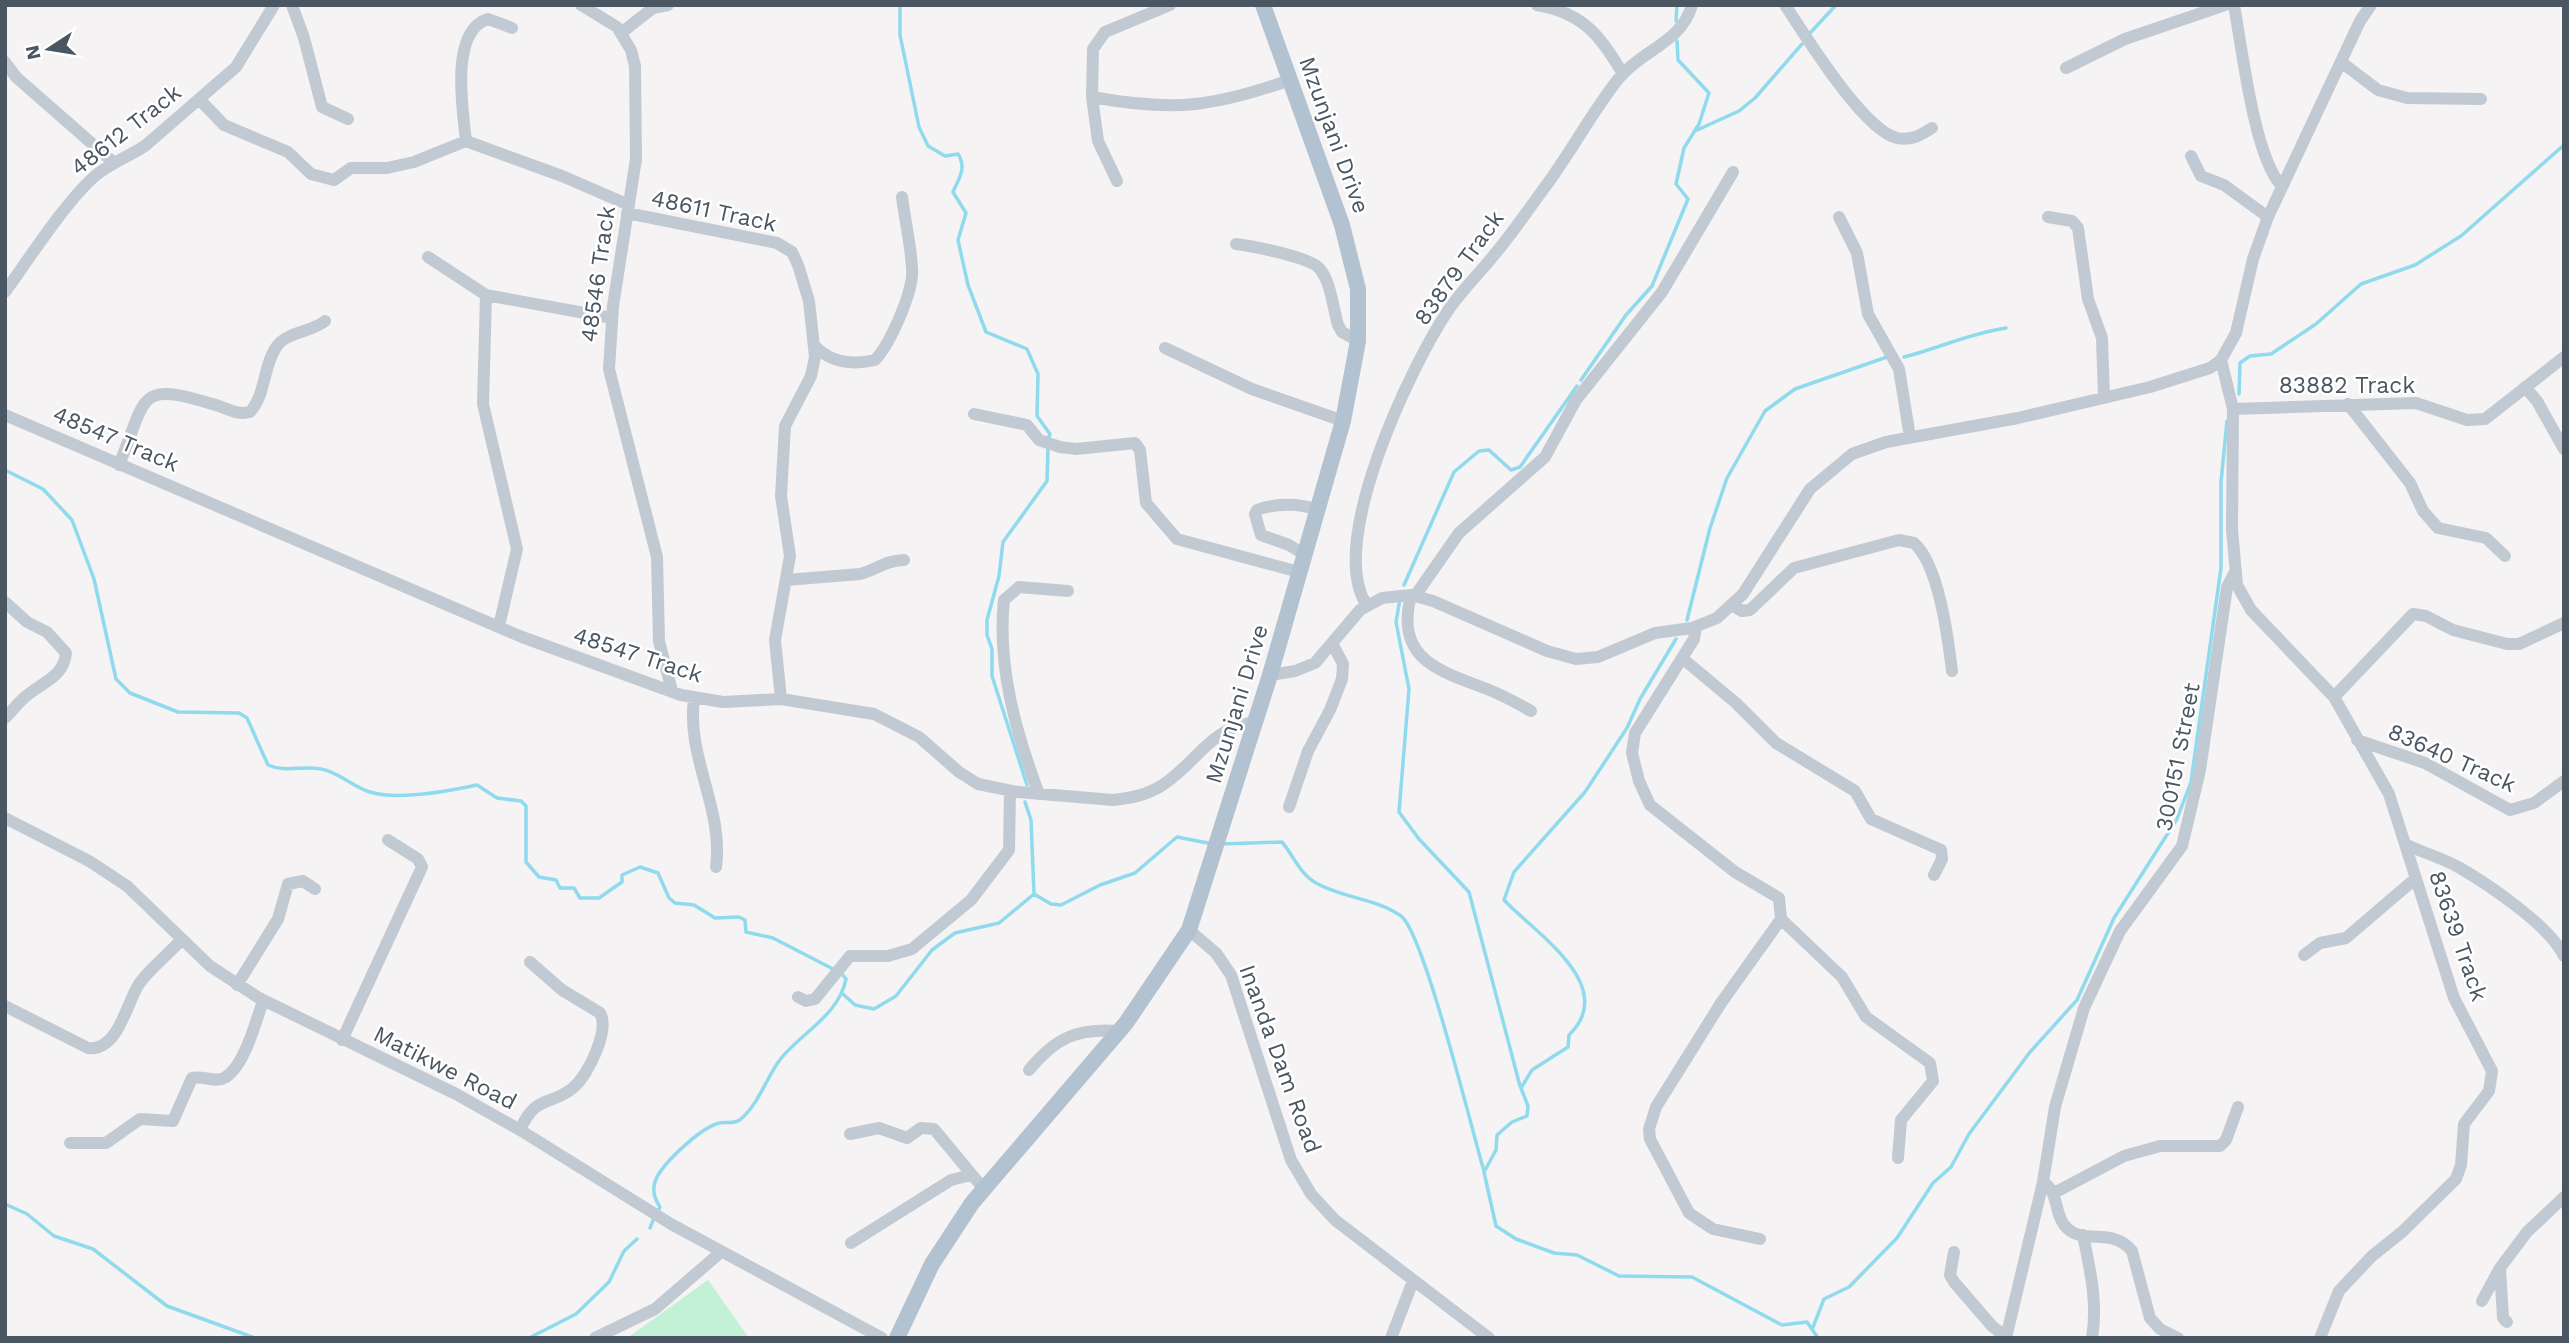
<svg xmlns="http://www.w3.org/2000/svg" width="2569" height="1343" font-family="'Work Sans',sans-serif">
<rect width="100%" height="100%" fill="#f5f3f3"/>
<path fill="#c3f1d5" d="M708,1280L749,1338H627Z"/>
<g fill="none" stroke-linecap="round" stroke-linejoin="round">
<path stroke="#90daee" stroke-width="3.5" d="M900,5V35L919,127L928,146L945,156L958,154C967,168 959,178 953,192L966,213L958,240L968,285L986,332L1027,349L1038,374L1037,416L1050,434L1048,439
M1676,21L1677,5
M1811,32L1836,5
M1695,131L1739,111L1755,98L1802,44
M1904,357C1939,348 1971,333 2006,328
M1581,380L1626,315L1652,286L1688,199L1676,184L1684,148L1699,124L1709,93L1678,60L1677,41
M2239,394L2240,363L2250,356L2271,354L2316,324L2361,284L2415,265L2461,236L2564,145
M5,470L43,489L72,520L94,579L116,679L130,693L178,712L239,713L247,718L268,765C285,773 304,765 321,769C339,772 353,787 370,792C398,801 449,791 477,785L497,798L521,801L526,806V862L539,877L556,880L560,888H574L580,898H599L622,882V875L640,867L658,873L669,898L675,903L694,905L715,918L739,917L745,920L746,932L773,938L835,970
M1404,585L1454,472L1479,451L1489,450L1511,470L1520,467L1577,386
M1400,599L1396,622L1409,689L1399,812L1419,839L1469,892L1520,1086
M1687,620L1710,528L1727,478L1765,411L1795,389L1887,357
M1676,639L1640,699L1627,728L1585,792L1514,872L1504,900C1534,932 1620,986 1569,1035L1568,1047L1532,1070L1521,1088L1528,1106L1527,1116L1512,1122L1497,1135L1496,1150L1484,1172L1496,1226L1516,1239L1554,1253L1577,1255L1619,1276L1692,1277L1782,1325L1807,1322L1818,1338
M1027,785L992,676V649L987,635V620L999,576L1003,542L1047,481L1048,449
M1025,802L1031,820L1034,894
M1221,844L1282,842C1293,855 1300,874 1316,883C1342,898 1375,898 1401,916C1424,933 1472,1131 1484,1171
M843,994L855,1005L874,1009L896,996L932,950L955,933L999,923L1034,894L1051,904L1061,905L1100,885L1135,873L1177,837L1213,844
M5,1204L27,1214L54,1236L93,1249L167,1306L255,1338
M658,1211L660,1207C655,1199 652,1192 655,1182C660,1165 699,1130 716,1124C725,1120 732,1126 741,1119C759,1103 766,1079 779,1061C799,1034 839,1016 846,979L842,974
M650,1228L654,1218
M1813,1327L1824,1299L1849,1287L1897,1238L1933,1183L1951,1167L1969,1134L2030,1052L2077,1000L2114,918L2177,819L2191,782L2221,568V482L2227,421
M475,1338H489
M529,1338L576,1314L609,1282L624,1251L637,1239"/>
<path stroke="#c1cad2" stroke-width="12" d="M292,5L304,38L322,107L348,119
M581,5L617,27L631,50L635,66L636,159L613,306L609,369L657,557L659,641L672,691
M1537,5C1584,13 1600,36 1623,74
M1785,5C1805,35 1863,130 1897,138C1911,141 1921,135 1932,128
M2234,5C2242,48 2254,156 2281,185
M621,33L653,8L668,5
M5,62L16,77L113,162
M2341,62L2378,90L2407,98L2481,99
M2066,68L2125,39L2225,5
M1092,97C1174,112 1213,107 1290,80
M199,99L224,125L288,152L311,174L334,180L351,168H387L414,162L466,141L562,176L629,205
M466,141C463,111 449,31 488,19L512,28
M2191,156L2201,176L2224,185L2268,217
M1117,181L1098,141L1092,97L1093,49L1105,32L1170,5
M627,213L777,243L792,252L798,265L809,301L815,357L811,376L785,426L781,496L790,556L775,640L781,699
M1839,217L1857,253L1868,314L1899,369L1910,437
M2048,217L2072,221L2078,228L2088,299L2102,338L2104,398
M1236,244C1252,246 1309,257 1319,268C1331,281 1333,309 1338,325L1342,332L1358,341
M428,257L486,295L612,318
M5,292C28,260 67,200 95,176C111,162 129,157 146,145L236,67L274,5
M486,295L483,404L517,549L499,626
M815,346C831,363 853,365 875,360C890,344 914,291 912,269C911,245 905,221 902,197
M1165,348L1252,389L1343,421
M2221,360L2233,409L2232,530L2237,585L2251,610L2334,697L2389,794L2454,998L2492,1071L2489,1091L2464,1124L2461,1165L2456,1179L2402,1232L2372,1256L2339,1291L2320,1338
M2525,387L2537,401L2564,449
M2348,404L2410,483L2423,511L2438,528L2486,538L2505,556
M2233,409L2416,403L2467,420L2485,419L2564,357
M974,414L1027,425L1039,440L1060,447L1076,449L1135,443L1140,450L1146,503L1177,539L1299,572
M5,415L522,637L681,695L723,702L781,699L874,714L919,737L959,772L978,784L1018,792L1113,800C1131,798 1148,795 1164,784C1198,761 1211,727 1256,722
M119,465C148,394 136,380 219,406C229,410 239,415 250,412C266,395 263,365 277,346C287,332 312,332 325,321
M1305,555L1289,545L1261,535L1255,514L1257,510C1275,503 1300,503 1318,510
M786,580L860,574C879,569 883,561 904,560
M1411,595C1395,659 1437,670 1487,689C1502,695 1517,703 1531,711
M1415,596L1459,533L1545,457L1576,400L1662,292L1733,172
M5,602L27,622L47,632L66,653C64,677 42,682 25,697C18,703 12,711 5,718
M1366,604C1327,542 1410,368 1447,312C1460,292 1479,274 1494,255C1512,234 1528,210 1545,187C1571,152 1592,112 1619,78C1642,50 1682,42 1692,5
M1732,605L1742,611L1750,610L1794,568L1899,540L1914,543C1939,565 1948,638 1952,671
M1696,627L1694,639L1635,733L1632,753L1639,781L1650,805L1735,872L1779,898L1781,919L1721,1003L1656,1107L1649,1129L1650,1139L1689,1213L1713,1229L1760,1239
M1682,658L1736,703L1776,743L1855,791L1871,819L1941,850L1942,859L1934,875
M1270,675L1295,671L1315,663L1360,610L1382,598L1411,595L1433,601L1547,651L1576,659L1598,657L1655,633L1692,628L1717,618L1743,594L1810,489L1852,454L1886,442L2018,418L2150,387L2210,368L2221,360L2236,333L2253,259L2268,217L2360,21L2371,5
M2334,697L2413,614L2426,616L2453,630L2507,644H2519L2564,623
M694,699C686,757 724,809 716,867
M2357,740L2425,763L2510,810L2534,803L2564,781
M1039,794C1016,733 997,666 1004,600L1019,587L1068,591
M1289,807L1308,751L1330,710L1342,679L1343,664L1333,645
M5,818L89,861L127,886L210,966L259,998L456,1094L520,1130L671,1224L882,1338
M2405,844C2423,853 2443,858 2460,868C2489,885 2550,926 2564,956
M1781,919L1842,977L1866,1017L1930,1063L1933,1081L1901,1120L1898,1158
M1189,930L1216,953L1231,975L1291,1160L1311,1194L1335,1220L1489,1338
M2304,955L2320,943L2346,938L2416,878
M237,985L278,919L288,884L303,881L315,889
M798,997L806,1001L815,999L850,956H888L912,949L971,900L1009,850L1010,791
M5,1006L88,1048C118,1052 126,1004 139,984C150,968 168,955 181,940
M342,1040L422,867L418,859L388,840
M1029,1070C1055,1038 1077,1028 1119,1031
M520,1130C536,1093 551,1107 574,1087C588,1075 610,1030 600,1013L562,990L530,962
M850,1134L879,1128L907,1138L921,1128L934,1129L983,1188
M70,1143H106L140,1119L173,1121L192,1078C202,1075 215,1083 224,1078C244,1068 256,1021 263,1001
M2043,1182C2060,1192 2053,1216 2068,1229C2086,1245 2113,1227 2132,1251L2150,1318L2160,1329L2178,1338
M2054,1193L2124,1156L2160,1146H2220L2226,1140L2238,1107
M2083,1235C2090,1270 2098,1302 2092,1338
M851,1243L951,1180L971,1175
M1954,1252L1950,1275L1954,1282L1992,1326L2006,1337
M2482,1301L2500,1268
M2507,1322L2503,1318L2500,1268L2527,1232L2564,1197
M595,1338L655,1309L721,1252
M1391,1338L1413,1281
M2006,1338L2043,1182L2055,1107L2084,1008L2120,931L2182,846L2200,770L2227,587L2235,572"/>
<path stroke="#b3c2d1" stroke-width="16" d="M897,1338L932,1264L972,1203L1126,1023L1189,930L1270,675L1343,421L1358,341V289L1342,225L1263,5"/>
</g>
<g text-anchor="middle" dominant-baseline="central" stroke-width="5" stroke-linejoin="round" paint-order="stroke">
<g font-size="23" fill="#4a5661" stroke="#fff">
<text transform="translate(126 130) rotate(-38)">48612 Track</text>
<text transform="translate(1334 135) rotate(70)">Mzunjani Drive</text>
<text transform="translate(714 211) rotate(12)">48611 Track</text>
<text transform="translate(1459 268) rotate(-54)">83879 Track</text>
<text transform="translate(598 274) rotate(-82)">48546 Track</text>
<text x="2347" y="385">83882 Track</text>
<text transform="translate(116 439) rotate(23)">48547 Track</text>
<text transform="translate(638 655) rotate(18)">48547 Track</text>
<text transform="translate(1237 704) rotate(-73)">Mzunjani Drive</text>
<text transform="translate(2178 757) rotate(-79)">300151 Street</text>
<text transform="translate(2452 758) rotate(24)">83640 Track</text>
<text transform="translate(2458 936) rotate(71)">83639 Track</text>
<text transform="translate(1280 1059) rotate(70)">Inanda Dam Road</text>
<text transform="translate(445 1068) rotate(27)">Matikwe Road</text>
</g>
</g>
<rect width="2569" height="1343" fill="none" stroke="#4a5661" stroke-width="14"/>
<g transform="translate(49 49) rotate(258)" stroke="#ffffff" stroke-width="5" paint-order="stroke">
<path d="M0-5L12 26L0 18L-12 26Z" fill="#4a5661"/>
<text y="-10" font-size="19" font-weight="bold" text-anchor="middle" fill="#4a5661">N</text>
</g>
</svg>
